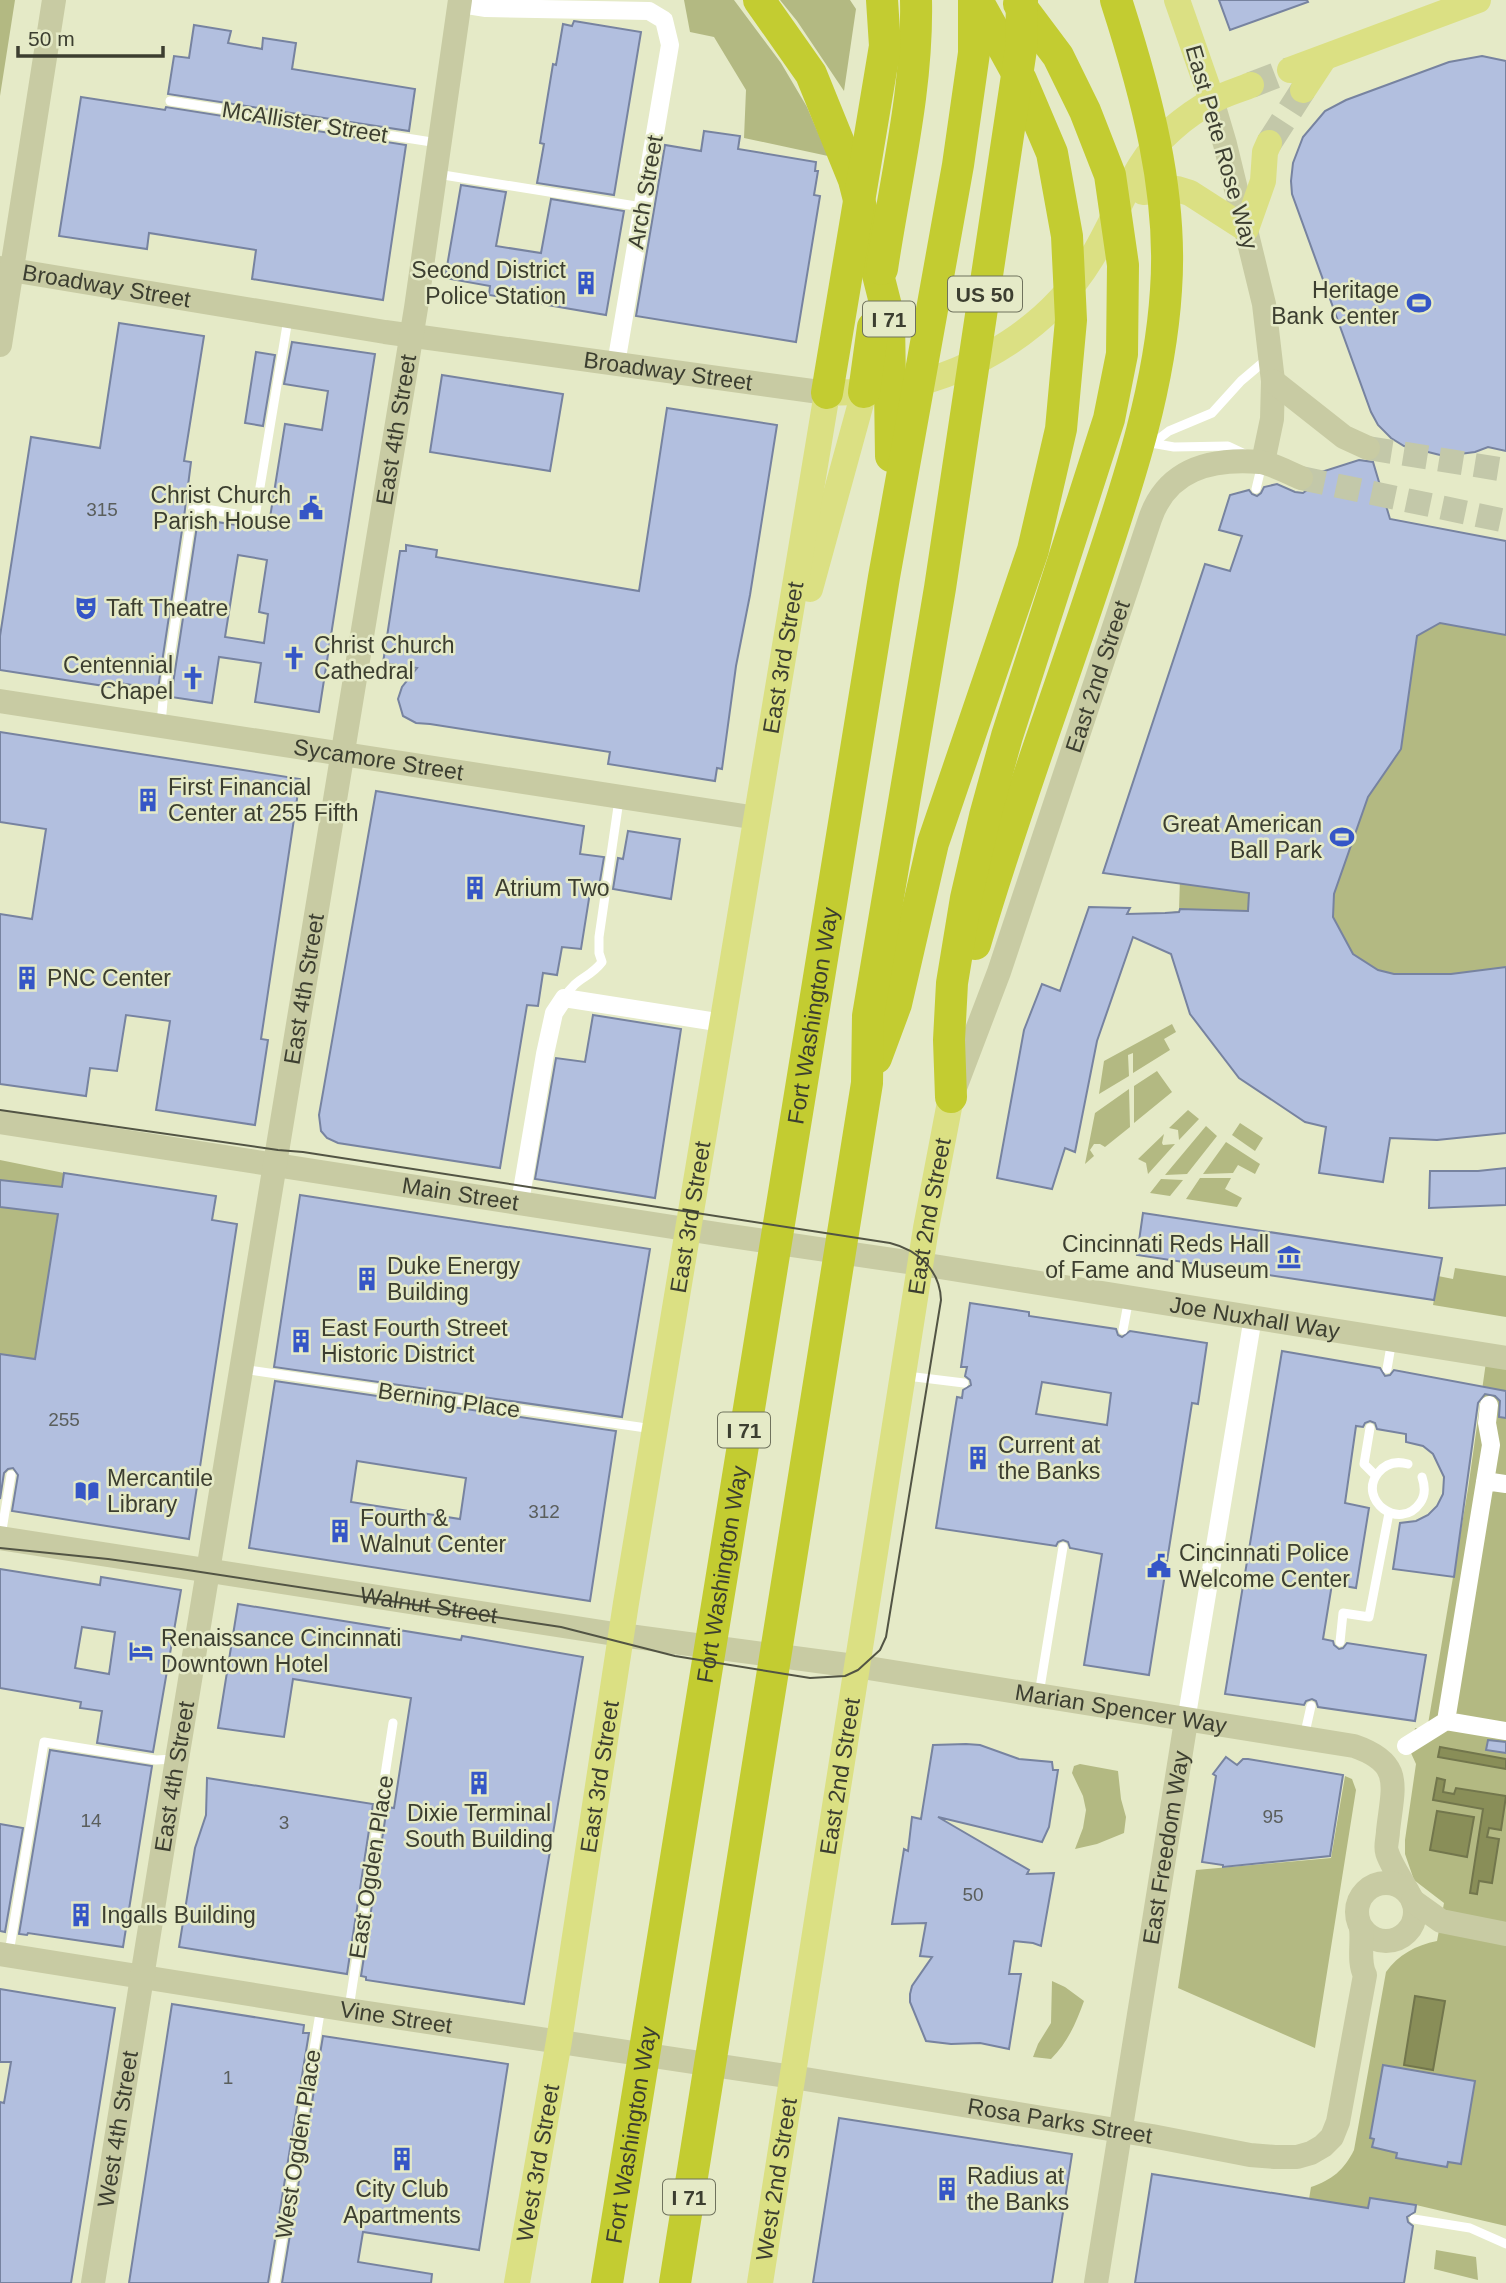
<svg xmlns="http://www.w3.org/2000/svg" width="1506" height="2283" font-family="Helvetica,sans-serif">
<rect width="100%" height="100%" fill="#e5eac7"/>
<path fill="#b3b982" d="M0,0H15L0,96Z
M639,0H734L781,63L807,107L828,156L744,138L746,90L714,37L690,32L684,0Z
M780,0H850L856,9L844,91L797,21Z
M1390,519L1506,541V1133L1437,1140L1369,1136L1305,1122L1239,1078L1190,1014L1171,954L1165,913L1179,911L1180,878Z
M1172,1024L1176,1032L1164,1039L1170,1050L1133,1073V1053L1128,1055L1129,1076L1099,1094L1104,1061Z
M1157,1071L1172,1092L1134,1123V1086Z
M1129,1089L1130,1127L1105,1147L1100,1144H1094L1090,1150L1094,1156L1085,1164L1095,1113Z
M1188,1110L1199,1119L1179,1140L1178,1130L1169,1128Z
M1240,1123L1263,1138L1255,1151L1232,1135Z
M1206,1126L1217,1136L1187,1174L1165,1175Z
M1164,1134L1162,1143L1163,1145L1175,1144L1148,1174L1146,1163L1138,1159Z
M1226,1142L1260,1164L1255,1174L1238,1165L1233,1173L1203,1174Z
M0,1160L64,1173L35,1359L0,1354Z
M1200,1178H1231L1225,1189L1242,1198L1237,1207L1186,1199Z
M1161,1179L1183,1180L1170,1196L1150,1193Z
M1455,1268L1506,1276V1317L1433,1305L1438,1276L1453,1279Z
M1487,1355L1506,1358V2226L1416,2205L1371,2198L1368,2208L1309,2199L1311,2187C1332,2180 1344,2170 1354,2150L1386,1972C1398,1955 1416,1945 1437,1941L1444,1903L1414,1880L1405,1854V1840L1416,1764L1411,1753L1415,1728L1427,1730L1468,1489Z
M1080,1764L1118,1771L1121,1799L1126,1817L1124,1833L1097,1844L1075,1849L1083,1828L1086,1810L1083,1796L1072,1773L1074,1766Z
M1345,1776L1352,1779L1356,1790L1315,2048L1178,1988L1196,1870L1331,1858Z
M1052,1981L1065,1987L1084,2001C1076,2023 1068,2042 1051,2059L1033,2057L1038,2044L1051,2023Z
M1436,2250L1476,2257L1478,2280L1434,2269Z"/>
<path fill="#898e58" stroke="#72764c" stroke-width="2" d="M1440,1747L1506,1759V1769L1438,1757Z
M1437,1778L1445,1780L1443,1792L1454,1794L1456,1788L1506,1796L1501,1830L1489,1828L1487,1837L1499,1839L1492,1883L1479,1881L1477,1894L1470,1893L1483,1809L1433,1800Z
M1437,1811L1474,1817L1467,1857L1430,1850Z
M1415,1996L1445,2001L1433,2070L1404,2065Z"/>
<path fill="#b2bfdf" stroke="#7783a0" stroke-width="2" fill-rule="evenodd" d="M1219,0H1307L1308,2L1230,30Z
M574,21L641,32L614,195L537,183L544,144L540,143L553,64L556,65L563,24L572,26Z
M194,25L231,31L228,43L262,49L263,38L296,43L292,69L415,89L409,131L168,94L174,56L189,58Z
M1482,56L1506,61V451L1488,447L1475,452L1444,456L1404,446L1391,438L1378,425L1371,412L1292,194L1291,181L1293,163L1303,137L1325,111L1346,100L1449,62Z
M81,97L165,110L166,107L406,145L383,300L252,279L256,250L149,233L147,249L59,236Z
M704,131L740,136L738,149L816,162L815,171H818L814,195L820,196L796,342L636,316L665,145L701,151Z
M461,185L506,192L496,246L541,253L551,199L624,211L606,315L489,295L490,286L445,278Z
M119,323L204,336L184,461L191,462L184,517L158,689L112,682L111,687L0,670V636L31,437L100,448Z
M292,342L375,354L319,712L255,702L261,663L219,657L212,703L171,697L198,519L268,530L285,424L322,430L328,391L284,384ZM238,555L267,560L259,612L268,614L264,643L225,637Z
M256,352L275,355L263,426L245,423Z
M442,375L563,394L550,471L430,452Z
M667,408L777,425L750,595L736,666L722,769L717,768L715,781L608,764L610,752L430,724L416,723L403,716L398,699L402,687L417,668L383,663L400,551H406V545L437,550L436,557L639,591Z
M1359,460L1373,462L1390,519L1506,541V635L1440,623L1417,636L1401,749L1368,797L1334,894L1333,917L1353,954L1378,970L1394,974H1451L1506,967V1133L1437,1140L1390,1138L1383,1182L1319,1173L1326,1127L1305,1122L1239,1078L1190,1014L1171,954L1133,937L1097,1041L1075,1152L1065,1148L1052,1189L997,1178L1024,1030L1042,984L1060,991L1089,907L1130,908L1127,914L1165,913L1179,912L1180,909L1248,911L1249,893L1103,873L1205,564L1230,571L1242,536L1219,530L1230,495L1249,490L1252,494L1257,496L1261,493L1264,487L1277,484L1295,492L1303,493L1314,485L1315,474Z
M0,732L300,779L261,1039L268,1040L255,1125L156,1110L170,1021L126,1015L117,1071L90,1068L86,1096L0,1084V914L32,919L46,829L0,822Z
M376,791L584,826L580,854L604,857L599,887L591,886L581,949L562,947L557,975L543,973L538,1006L527,1005L500,1168L338,1143L327,1138L321,1131L319,1115Z
M628,831L680,839L671,899L613,889L618,858L623,859Z
M593,1015L681,1029L655,1198L535,1179L556,1058L585,1062Z
M1506,1168V1205L1429,1208L1430,1171H1478Z
M64,1173L216,1196L212,1220L237,1224L189,1539L12,1511L18,1475L13,1468L8,1469L4,1473L0,1499V1354L35,1359L58,1214L0,1207V1180L62,1187Z
M300,1195L650,1249L622,1417L274,1367Z
M1143,1213L1442,1258L1434,1300L1137,1255Z
M970,1303L1029,1312V1316L1116,1329L1118,1335L1122,1337L1130,1331L1207,1343L1198,1404L1192,1403L1149,1675L1084,1665L1102,1554L1070,1548L1068,1542L1063,1540L1058,1542L1056,1546L936,1528L957,1397L962,1398L963,1390L971,1385L970,1380L965,1376L967,1367H961ZM1042,1382L1111,1393L1107,1425L1036,1414Z
M1282,1351L1380,1368L1385,1376L1390,1375L1394,1370L1506,1391V1418L1499,1417L1500,1401L1495,1396L1485,1394L1478,1403L1454,1577L1393,1569L1400,1523L1416,1521L1428,1515L1437,1506L1443,1494L1444,1477L1433,1454L1423,1446L1406,1442V1434L1377,1429L1375,1423L1370,1421L1365,1423L1363,1427L1356,1426L1345,1503L1369,1508L1356,1588L1332,1584L1323,1639L1333,1641L1334,1645L1339,1649L1343,1648L1347,1643L1426,1655L1415,1721L1318,1707L1316,1701L1312,1699L1306,1701L1304,1705L1225,1694Z
M275,1381L616,1431L590,1601L249,1548ZM357,1461L466,1478L460,1519L351,1502Z
M0,1569L100,1585L101,1577L181,1590L153,1752L97,1743L102,1711L80,1708L81,1702L0,1688ZM82,1627L115,1632L109,1674L75,1668Z
M238,1604L461,1640L462,1636L583,1657L524,2004L366,1980V1977L361,1976L387,1807L394,1808L411,1698L293,1679L284,1737L218,1728Z
M1488,1740L1506,1742V1753L1486,1750Z
M966,1744L980,1745L1019,1759L1052,1762L1053,1770H1058L1049,1827L1042,1842L938,1817L1029,1870L1027,1874L1054,1873L1041,1946L1033,1943L1014,1941L1009,1974H1021L1009,2049L980,2043L951,2044L926,2041L910,2002V1994L912,1986L932,1957L920,1956L926,1923L892,1924L904,1849L908,1851L912,1817L921,1819L933,1745Z
M50,1750L152,1766L123,1947L28,1933L27,1935L19,1934Z
M1226,1757L1237,1765L1243,1759H1248L1343,1775L1330,1856L1223,1867V1865L1202,1862L1216,1776L1213,1774Z
M207,1778L373,1804L347,1974L179,1947L195,1848L206,1815Z
M0,1824L23,1828L5,1932L0,1931Z
M0,1989L115,2008L71,2283H0V2102L4,2103L11,2062H0Z
M172,2004L304,2025L303,2033H309L268,2283H129Z
M323,2036L508,2064L479,2250L363,2232L358,2262L432,2274L431,2283H282Z
M1383,2065L1475,2081L1461,2164L1448,2162L1447,2167L1396,2158L1397,2153L1372,2147L1374,2139L1370,2138Z
M839,2118L1072,2154L1052,2283H813Z
M1152,2174L1368,2208L1370,2198L1416,2205L1415,2212L1407,2217L1408,2222L1413,2226L1404,2283H1135Z"/>
<g fill="none" stroke-linecap="round" stroke-linejoin="round">
<path stroke="#c3c8a9" stroke-width="24" stroke-dasharray="24 12" stroke-linecap="butt" d="M1368,448L1506,470
M1301,478L1506,521"/>
<path stroke="#c3c8a9" stroke-width="26" stroke-dasharray="26 13" stroke-linecap="butt" d="M1251,85L1290,70
M1269,143L1303,90"/>
<path stroke="#fff" stroke-width="9" d="M170,101L438,143
M437,174L642,207
M1151,443L1174,447L1228,446L1245,454
M1148,447L1169,431L1212,413L1241,381L1267,359
M1256,489L1262,464
M161,724L163,701L193,507L255,517L288,319
M564,998C577,976 589,979 602,962L599,953V937L619,800
M1123,1330L1129,1298
M242,1369L653,1429
M1387,1369L1392,1340
M907,1376L964,1383
M1370,1428L1364,1464L1376,1476
M1408,1464C1397,1461 1386,1463 1378,1473C1357,1500 1400,1532 1420,1503C1426,1495 1425,1486 1422,1477
M1,1536L11,1475
M1340,1642L1343,1613L1369,1617L1389,1513
M1039,1694L1063,1547
M1304,1737L1311,1706
M9,1953L44,1742L156,1760L175,1759
M349,2008L393,1723
M1414,2219L1470,2228L1506,2244
M275,2283L321,2007"/>
<path stroke="#fff" stroke-width="18" d="M461,4L486,8L649,11L664,20L670,45L616,364
M520,1202L545,1054L554,1013L564,998L723,1023
M1485,1481L1506,1484
M1186,1721L1253,1317
M1446,1721L1506,1731
M1406,1746L1446,1721L1491,1445L1487,1423L1489,1405"/>
<g stroke="#c8cba3" stroke-width="24">
<path d="M1212,100L1225,144L1264,304L1273,381L1272,419L1263,462"/>
<path id="s1" d="M0,268L385,332L827,393"/>
<path d="M0,345L54,0"/>
<path d="M1273,381L1344,437L1368,448"/>
<path id="s2" d="M0,701L757,818"/>
<path id="s3" d="M953,1093L999,972L1150,519C1167,469 1211,458 1260,462C1273,464 1289,473 1301,478"/>
<path id="s4" d="M0,1122L724,1235L921,1264L1506,1358"/>
<path id="s5" d="M0,1538L621,1635L862,1667L1354,1746C1404,1763 1393,1786 1388,1831C1388,1837 1385,1847 1387,1852C1390,1863 1402,1881 1408,1892"/>
<circle cx="1386" cy="1912" r="29"/>
<path d="M1413,1901L1441,1921L1506,1934"/>
<path id="s6" d="M0,1954L348,2010L793,2077L1152,2136L1250,2155L1275,2157H1297L1311,2153L1323,2146L1332,2137L1338,2122L1365,1975C1358,1962 1363,1943 1361,1928"/>
<path id="s7" d="M93,2283L177,1759L416,308L460,0"/>
<path id="s8" d="M1096,2283L1186,1721"/>
</g>
<g stroke="#dbe083" stroke-width="26">
<path d="M1177,0L1212,100"/>
<path d="M1290,70L1478,0"/>
<path d="M1303,90L1324,58"/>
<path d="M1143,192L1177,189L1190,193L1246,229L1263,181L1265,152L1269,143"/>
<path d="M810,589L864,392"/>
<path id="s9" d="M517,2283L559,2041L626,1603L827,393C852,392 877,392 902,387C978,371 1050,326 1091,259C1110,229 1122,195 1141,165C1157,139 1185,116 1212,101C1224,94 1239,90 1251,85"/>
<path id="s10" d="M760,2283L926,1228L951,1097"/>
</g>
<g stroke="#c3cc31" stroke-width="32">
<path d="M759,0L811,74L854,180L889,318L891,456"/>
<path d="M882,269C895,180 918,91 916,0"/>
<path d="M864,392L873,327"/>
<path d="M827,393L885,46L882,0"/>
<path d="M975,944C1012,817 1059,693 1100,567C1130,477 1160,386 1166,290C1173,192 1146,93 1116,0"/>
<path d="M876,1058L896,1004L933,843L1033,550L1061,429L1071,320L1067,236L1052,153L1021,80L977,0"/>
<path d="M951,1097L949,1040L952,983L966,898L985,816L1007,736L1109,419L1122,354L1123,265L1110,175L1085,111L1058,56L1019,4"/>
<path id="s11" d="M607,2283L884,577L958,165L974,53V0"/>
<path d="M675,2283L867,1083L868,1016L940,588L1021,49L1022,0"/>
</g>
<path stroke="#525444" stroke-width="2" d="M0,1110L278,1150L303,1152L890,1243C918,1250 940,1270 941,1300L886,1637L880,1650L858,1670L845,1676L810,1678L675,1656L561,1627L181,1569L108,1559L0,1548"/>
</g>
<defs>
<g id="building-bare" transform="scale(1.89)"><path d="M-4-6H4V6H1V3H-1V6H-4ZM-2.5-4.3h1.7v1.8h-1.7ZM.8-4.3h1.7v1.8H.8ZM-2.5-1h1.7V.8h-1.7ZM.8-1h1.7V.8H.8Z" fill="#3556c7" stroke="#e5eac7" stroke-width="2.5" paint-order="stroke"/></g>
<g id="stadium-bare" transform="scale(1.89)"><path d="M0-5a6.5 5 0 1 0 0 10a6.5 5 0 1 0 0-10ZM-3.5-1.8h7v3.6h-7Z" fill="#3556c7" stroke="#e5eac7" stroke-width="2.5" paint-order="stroke"/></g>
<g id="civic-bare" transform="scale(1.89)"><path d="M-.6-6.5H3V-4.5H.6V-3L4-1V1h2V6H-6V1h2V-1L-.6-3ZM-1.2 2.5V6h2.4V2.5Z" fill="#3556c7" stroke="#e5eac7" stroke-width="2.5" paint-order="stroke"/></g>
<g id="theatre-bare" transform="scale(1.89)"><path d="M-5-5.5Q0-4 5-5.5V0Q5 5 0 6Q-5 5-5 0ZM-3.3-2.5H-1v1.5H-3.3ZM1-2.5H3.3v1.5H1ZM-2.8 1Q0 5.5 2.8 1Z" fill="#3556c7" stroke="#e5eac7" stroke-width="2.5" paint-order="stroke"/></g>
<g id="church-bare" transform="scale(1.89)"><path d="M-1.2-6h2.4v3.5h3.3v2.4h-3.3V6h-2.4V-.1h-3.3v-2.4h3.3Z" fill="#3556c7" stroke="#e5eac7" stroke-width="2.5" paint-order="stroke"/></g>
<g id="museum-bare" transform="scale(1.89)"><path d="M0-6L6-3V-2H-6V-3ZM-5-1h2V3h-2ZM-1-1h2V3h-2ZM3-1h2V3H3ZM-6 4H6V6H-6Z" fill="#3556c7" stroke="#e5eac7" stroke-width="2.5" paint-order="stroke"/></g>
<g id="library-bare" transform="scale(1.89)"><path d="M-6-4Q-3-5.5-.7-3.5V5Q-3 3-6 4ZM6-4Q3-5.5 .7-3.5V5Q3 3 6 4Z" fill="#3556c7" stroke="#e5eac7" stroke-width="2.5" paint-order="stroke"/></g>
<g id="hotel-bare" transform="scale(1.89)"><path d="M-6-4.5h1.5V1H6V5H4.5V3h-9V5H-6ZM-4 0a1.8 1.8 0 1 1 3.6 0ZM.5 0V-2.5h3Q6-2.5 6 0Z" fill="#3556c7" stroke="#e5eac7" stroke-width="2.5" paint-order="stroke"/></g>
</defs>
<g fill-rule="evenodd">
<use href="#building-bare" x="586" y="283"/>
<use href="#stadium-bare" x="1419" y="303"/>
<use href="#civic-bare" x="311" y="508"/>
<use href="#theatre-bare" x="86" y="608"/>
<use href="#church-bare" x="294" y="658"/>
<use href="#church-bare" x="193" y="678"/>
<use href="#building-bare" x="148" y="800"/>
<use href="#stadium-bare" x="1342" y="837"/>
<use href="#building-bare" x="475" y="888"/>
<use href="#building-bare" x="27" y="978"/>
<use href="#museum-bare" x="1289" y="1257"/>
<use href="#building-bare" x="367" y="1279"/>
<use href="#building-bare" x="301" y="1341"/>
<use href="#building-bare" x="978" y="1458"/>
<use href="#library-bare" x="87" y="1491"/>
<use href="#building-bare" x="340" y="1531"/>
<use href="#civic-bare" x="1159" y="1566"/>
<use href="#hotel-bare" x="141" y="1651"/>
<use href="#building-bare" x="479" y="1783"/>
<use href="#building-bare" x="81" y="1915"/>
<use href="#building-bare" x="402" y="2159"/>
<use href="#building-bare" x="947" y="2189"/>
</g>
<g text-anchor="middle" dominant-baseline="central" stroke-width="5" stroke-linejoin="round" paint-order="stroke">
<g font-size="19" fill="#5a5e5c">
<text x="102" y="509">315</text>
<text x="64" y="1419">255</text>
<text x="544" y="1511">312</text>
<text x="1273" y="1816">95</text>
<text x="91" y="1820">14</text>
<text x="284" y="1822">3</text>
<text x="973" y="1894">50</text>
<text x="228" y="2077">1</text>
</g>
<g fill="#e5eac7" stroke="#6f725d" stroke-width="2">
<rect x="948" y="276.5" width="74" height="35" rx="5"/>
<rect x="863" y="301.5" width="52" height="35" rx="5"/>
<rect x="718" y="1412.5" width="52" height="35" rx="5"/>
<rect x="663" y="2179.5" width="52" height="35" rx="5"/>
</g>
<g font-size="21" font-weight="bold" fill="#3c3e30">
<text x="985" y="294">US 50</text>
<text x="889" y="319">I 71</text>
<text x="744" y="1430">I 71</text>
<text x="689" y="2197">I 71</text>
</g>
<g font-size="23" fill="#3c3e30" stroke="#e5eac7">
<text transform="translate(305 122) rotate(9)">McAllister Street</text>
<text transform="translate(1222 147) rotate(74)">East Pete Rose Way</text>
<text transform="translate(645 192) rotate(-80)">Arch Street</text>
<text stroke="none"><textPath href="#s1" startOffset="108">Broadway Street</textPath></text>
<text stroke="none"><textPath href="#s1" startOffset="676">Broadway Street</textPath></text>
<text stroke="none"><textPath href="#s7" startOffset="1878">East 4th Street</textPath></text>
<text stroke="none"><textPath href="#s9" startOffset="1647">East 3rd Street</textPath></text>
<text stroke="none"><textPath href="#s3" startOffset="441">East 2nd Street</textPath></text>
<text stroke="none"><textPath href="#s2" startOffset="383">Sycamore Street</textPath></text>
<text stroke="none"><textPath href="#s7" startOffset="1311">East 4th Street</textPath></text>
<text stroke="none"><textPath href="#s11" startOffset="1284">Fort Washington Way</textPath></text>
<text stroke="none"><textPath href="#s4" startOffset="466">Main Street</textPath></text>
<text stroke="none"><textPath href="#s10" startOffset="1080">East 2nd Street</textPath></text>
<text stroke="none"><textPath href="#s9" startOffset="1080">East 3rd Street</textPath></text>
<text stroke="none"><textPath href="#s4" startOffset="1270">Joe Nuxhall Way</textPath></text>
<text transform="translate(449 1400) rotate(8)">Berning Place</text>
<text stroke="none"><textPath href="#s11" startOffset="718">Fort Washington Way</textPath></text>
<text stroke="none"><textPath href="#s5" startOffset="434">Walnut Street</textPath></text>
<text stroke="none"><textPath href="#s5" startOffset="1134">Marian Spencer Way</textPath></text>
<text stroke="none"><textPath href="#s7" startOffset="513">East 4th Street</textPath></text>
<text stroke="none"><textPath href="#s9" startOffset="513">East 3rd Street</textPath></text>
<text stroke="none"><textPath href="#s10" startOffset="513">East 2nd Street</textPath></text>
<text stroke="none"><textPath href="#s8" startOffset="441">East Freedom Way</textPath></text>
<text transform="translate(371 1867) rotate(-81)">East Ogden Place</text>
<text stroke="none"><textPath href="#s6" startOffset="401">Vine Street</textPath></text>
<text stroke="none"><textPath href="#s6" startOffset="1073">Rosa Parks Street</textPath></text>
<text stroke="none"><textPath href="#s7" startOffset="156">West 4th Street</textPath></text>
<text stroke="none"><textPath href="#s11" startOffset="150">Fort Washington Way</textPath></text>
<text transform="translate(298 2144) rotate(-81)">West Ogden Place</text>
<text stroke="none"><textPath href="#s9" startOffset="122">West 3rd Street</textPath></text>
<text stroke="none"><textPath href="#s10" startOffset="105">West 2nd Street</textPath></text>
</g>
<g font-size="23" fill="#3c3e30" stroke="#e5eac7" text-anchor="start">
<text x="566" y="270" text-anchor="end">Second District<tspan x="566" dy="26">Police Station</tspan></text>
<text x="1399" y="290" text-anchor="end">Heritage<tspan x="1399" dy="26">Bank Center</tspan></text>
<text x="291" y="495" text-anchor="end">Christ Church<tspan x="291" dy="26">Parish House</tspan></text>
<text x="106" y="608">Taft Theatre</text>
<text x="314" y="645">Christ Church<tspan x="314" dy="26">Cathedral</tspan></text>
<text x="173" y="665" text-anchor="end">Centennial<tspan x="173" dy="26">Chapel</tspan></text>
<text x="168" y="787">First Financial<tspan x="168" dy="26">Center at 255 Fifth</tspan></text>
<text x="1322" y="824" text-anchor="end">Great American<tspan x="1322" dy="26">Ball Park</tspan></text>
<text x="495" y="888">Atrium Two</text>
<text x="47" y="978">PNC Center</text>
<text x="1269" y="1244" text-anchor="end">Cincinnati Reds Hall<tspan x="1269" dy="26">of Fame and Museum</tspan></text>
<text x="387" y="1266">Duke Energy<tspan x="387" dy="26">Building</tspan></text>
<text x="321" y="1328">East Fourth Street<tspan x="321" dy="26">Historic District</tspan></text>
<text x="998" y="1445">Current at<tspan x="998" dy="26">the Banks</tspan></text>
<text x="107" y="1478">Mercantile<tspan x="107" dy="26">Library</tspan></text>
<text x="360" y="1518">Fourth &amp;<tspan x="360" dy="26">Walnut Center</tspan></text>
<text x="1179" y="1553">Cincinnati Police<tspan x="1179" dy="26">Welcome Center</tspan></text>
<text x="161" y="1638">Renaissance Cincinnati<tspan x="161" dy="26">Downtown Hotel</tspan></text>
<text x="479" y="1813" text-anchor="middle">Dixie Terminal<tspan x="479" dy="26">South Building</tspan></text>
<text x="101" y="1915">Ingalls Building</text>
<text x="967" y="2176">Radius at<tspan x="967" dy="26">the Banks</tspan></text>
<text x="402" y="2189" text-anchor="middle">City Club<tspan x="402" dy="26">Apartments</tspan></text>
</g>
</g>
<path d="M18 46v10h145v-10" fill="none" stroke="#3c3e30" stroke-width="3.5"/>
<text x="28" y="46" font-size="21" fill="#3c3e30" stroke="#e5eac7" stroke-width="5" paint-order="stroke">50 m</text>
</svg>
